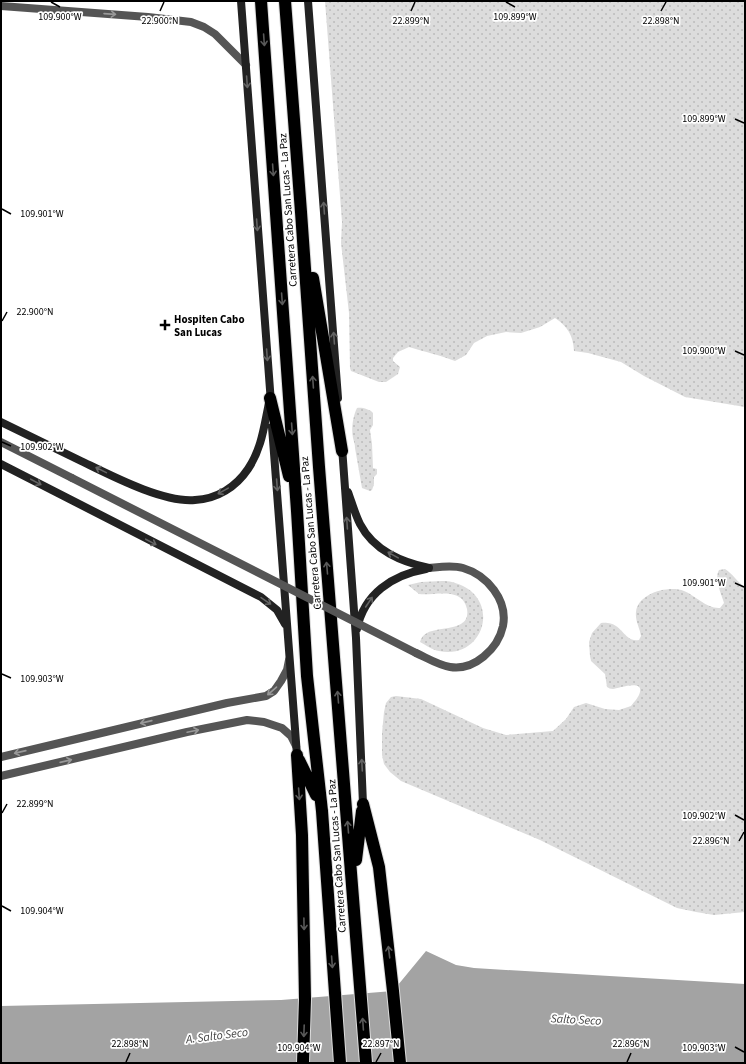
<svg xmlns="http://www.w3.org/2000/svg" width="746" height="1064" font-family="'Source Sans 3',sans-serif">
<defs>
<pattern id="grass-dots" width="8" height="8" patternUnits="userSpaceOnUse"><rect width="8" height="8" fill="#dcdcdc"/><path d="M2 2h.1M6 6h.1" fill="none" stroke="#bbb" stroke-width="1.8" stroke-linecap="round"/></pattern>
</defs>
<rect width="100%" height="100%" fill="#fff"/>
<path fill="url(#grass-dots)" d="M325,1H745V407L685,397L644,376L621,362L588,353L574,351C573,335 568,327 555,318L540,327L521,333L506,332L487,336L474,343L466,355L455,361C440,355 425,352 409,347L398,352L393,358V361L400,367L398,374L386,382H379L351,371L350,368L349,313L341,243L342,222Z
M357,408C361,407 370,409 373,413V425L370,430L372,444L373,468L377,469V474L374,477V484L372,490L370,491L362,488L355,448C355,444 354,442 353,438C351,429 353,416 357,408Z
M725,569C733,574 737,582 745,587V912L714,915L696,912L677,908L540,840L401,781L390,772L384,764L382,755V733L384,712L386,703L391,697L396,696L421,699L483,728L506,735L553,731L566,719L574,707L586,703L605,709L619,710L631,706C634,702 639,697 640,692C643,679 617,689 613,689C610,689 609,688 607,687L605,674L591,661L590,656L589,642L592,633L601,623C623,620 623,643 639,640L641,636C640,628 635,621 636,612C638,593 669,585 684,591C696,596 707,609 720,608L724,603C721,593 714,579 719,570Z
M421,582C431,582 443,580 452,582C504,595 485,661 439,651C432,650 426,645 420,642C421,638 423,635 427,633C440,626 471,632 467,609C462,586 434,596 419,594L408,585Z"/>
<path fill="#a3a3a3" d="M426,951L456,965L474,968L745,984V1063H1V1006L281,1000L393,991Z"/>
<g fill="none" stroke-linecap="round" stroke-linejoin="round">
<g stroke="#dbdbdb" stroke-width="14">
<path id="highway" d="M261,1L297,511L307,676L322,811L340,1063
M285,1L301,212L319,467L366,1063
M313,278L342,451
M270,398L289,476
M297,755L302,835L305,999L303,1063
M299,760L316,795
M363,804L379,867L393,991L400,1063
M356,860L362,811"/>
</g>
<path stroke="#555" stroke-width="8" d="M1,6L148,17L191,22L204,27L215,34L246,65
M1,442L72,478
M416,653C427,658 438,665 450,667C474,671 498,649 503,626C508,600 487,575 463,568C452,565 440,567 429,568
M1,757L227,703L266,696L274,691L281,681L287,670L289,660
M1,776L187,732L247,720L264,722L282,728L291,736L296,746"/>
<path stroke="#222" stroke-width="8" d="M241,1L271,403
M308,1L338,398
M1,422C28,435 54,448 81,461C110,475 163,503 195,500C217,499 236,487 248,469C262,448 264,426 269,403
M272,427L297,755
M342,447L356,638L363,804
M1,464L261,597L277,610L285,624
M348,492C352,503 355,514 360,524C374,551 402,562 429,568
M357,629C364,594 392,575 426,569"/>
<use href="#highway" stroke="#000" stroke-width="12"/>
<path stroke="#555" stroke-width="8" d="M72,478L416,653"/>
</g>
<defs><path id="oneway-shaft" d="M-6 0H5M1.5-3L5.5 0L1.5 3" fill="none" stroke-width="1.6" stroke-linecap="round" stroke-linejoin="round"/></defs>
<g stroke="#999">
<use href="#oneway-shaft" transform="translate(110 14) rotate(4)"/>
<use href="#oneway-shaft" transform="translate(272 691) rotate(139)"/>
<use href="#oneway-shaft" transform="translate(146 722) rotate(167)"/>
<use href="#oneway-shaft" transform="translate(193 731) rotate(-12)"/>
<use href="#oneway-shaft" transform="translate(20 752) rotate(167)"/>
<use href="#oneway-shaft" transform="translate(66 761) rotate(-13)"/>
</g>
<g stroke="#595959">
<use href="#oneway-shaft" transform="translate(264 40) rotate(86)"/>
<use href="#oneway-shaft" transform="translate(273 170) rotate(86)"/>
<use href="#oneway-shaft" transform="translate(282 299) rotate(86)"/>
<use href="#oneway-shaft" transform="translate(313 382) rotate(-94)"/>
<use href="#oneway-shaft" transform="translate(292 429) rotate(86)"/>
<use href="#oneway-shaft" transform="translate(327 568) rotate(-95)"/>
<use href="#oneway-shaft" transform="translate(338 697) rotate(-95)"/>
<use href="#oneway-shaft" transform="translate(299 794) rotate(86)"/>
<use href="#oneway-shaft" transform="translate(348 827) rotate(-95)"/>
<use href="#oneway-shaft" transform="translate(304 924) rotate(89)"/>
<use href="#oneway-shaft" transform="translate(389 952) rotate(-97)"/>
<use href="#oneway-shaft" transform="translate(332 962) rotate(86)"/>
<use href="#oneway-shaft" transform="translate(363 1024) rotate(-94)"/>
<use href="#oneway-shaft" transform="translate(304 1031) rotate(92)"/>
</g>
<g stroke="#646464">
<use href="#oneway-shaft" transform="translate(247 82) rotate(86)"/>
<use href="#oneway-shaft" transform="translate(324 208) rotate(-94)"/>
<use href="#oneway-shaft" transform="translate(257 225) rotate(86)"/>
<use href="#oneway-shaft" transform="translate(334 338) rotate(-94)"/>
<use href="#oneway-shaft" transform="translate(267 355) rotate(86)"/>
<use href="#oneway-shaft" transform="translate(101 470) rotate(-154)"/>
<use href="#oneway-shaft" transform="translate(36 482) rotate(28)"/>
<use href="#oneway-shaft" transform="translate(277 485) rotate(86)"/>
<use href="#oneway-shaft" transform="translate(223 491) rotate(151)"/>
<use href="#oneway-shaft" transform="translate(347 523) rotate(-94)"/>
<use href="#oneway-shaft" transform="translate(151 542) rotate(28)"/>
<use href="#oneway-shaft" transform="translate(393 555) rotate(-151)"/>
<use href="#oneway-shaft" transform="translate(266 601) rotate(34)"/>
<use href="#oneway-shaft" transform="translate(369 602) rotate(-56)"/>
<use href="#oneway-shaft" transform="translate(362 765) rotate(-93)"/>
</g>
<path fill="none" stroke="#000" stroke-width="1.5" d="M51,2L60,7M506,2L515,7M160,11L164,2M411,11L415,2M661,11L666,2M735,119L744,123M2,209L11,214M2,321L7,312M735,351L744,355M2,442L11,446M735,583L744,587M2,674L11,678M2,813L7,804M735,815L744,820M739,841L744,832M2,906L11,911M735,1047L744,1052M299,1057L308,1062M126,1062L130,1053M376,1062L381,1053M627,1062L631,1053"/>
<path fill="#000" stroke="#fff" stroke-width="1.5" d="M163 319h4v4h4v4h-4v4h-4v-4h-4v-4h4z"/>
<g text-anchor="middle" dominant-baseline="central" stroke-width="3.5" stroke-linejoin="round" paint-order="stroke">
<g font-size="11" fill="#000" stroke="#fff">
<text transform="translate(288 210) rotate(-94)">Carretera Cabo San Lucas - La Paz</text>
<text transform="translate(311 533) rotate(-95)">Carretera Cabo San Lucas - La Paz</text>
<text transform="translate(337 856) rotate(-94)">Carretera Cabo San Lucas - La Paz</text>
</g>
<g font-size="11" font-weight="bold" fill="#000" stroke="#fff" text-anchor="start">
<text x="174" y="319">Hospiten Cabo<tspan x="174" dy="13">San Lucas</tspan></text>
</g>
<g font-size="12" font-style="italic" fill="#444" stroke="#fff">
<text transform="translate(576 1020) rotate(3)">Salto Seco</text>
<text transform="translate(217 1036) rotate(-7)">A. Salto Seco</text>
</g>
</g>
<g font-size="10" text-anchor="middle" fill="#000" stroke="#fff" stroke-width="3.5" stroke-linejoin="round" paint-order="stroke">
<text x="60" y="20">109.900°W</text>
<text x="515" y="20">109.899°W</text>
<text x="160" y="24">22.900°N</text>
<text x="411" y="24">22.899°N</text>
<text x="661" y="24">22.898°N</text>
<text x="704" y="122">109.899°W</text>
<text x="42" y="217">109.901°W</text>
<text x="35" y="315">22.900°N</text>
<text x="704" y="354">109.900°W</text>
<text x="42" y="450">109.902°W</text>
<text x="704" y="586">109.901°W</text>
<text x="42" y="682">109.903°W</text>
<text x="35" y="807">22.899°N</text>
<text x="704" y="819">109.902°W</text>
<text x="711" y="844">22.896°N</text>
<text x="42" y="914">109.904°W</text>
<text x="130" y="1047">22.898°N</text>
<text x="381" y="1047">22.897°N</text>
<text x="631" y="1047">22.896°N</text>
<text x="704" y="1051">109.903°W</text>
<text x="299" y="1051">109.904°W</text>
</g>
<rect width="746" height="1064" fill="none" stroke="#000000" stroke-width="4"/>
</svg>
